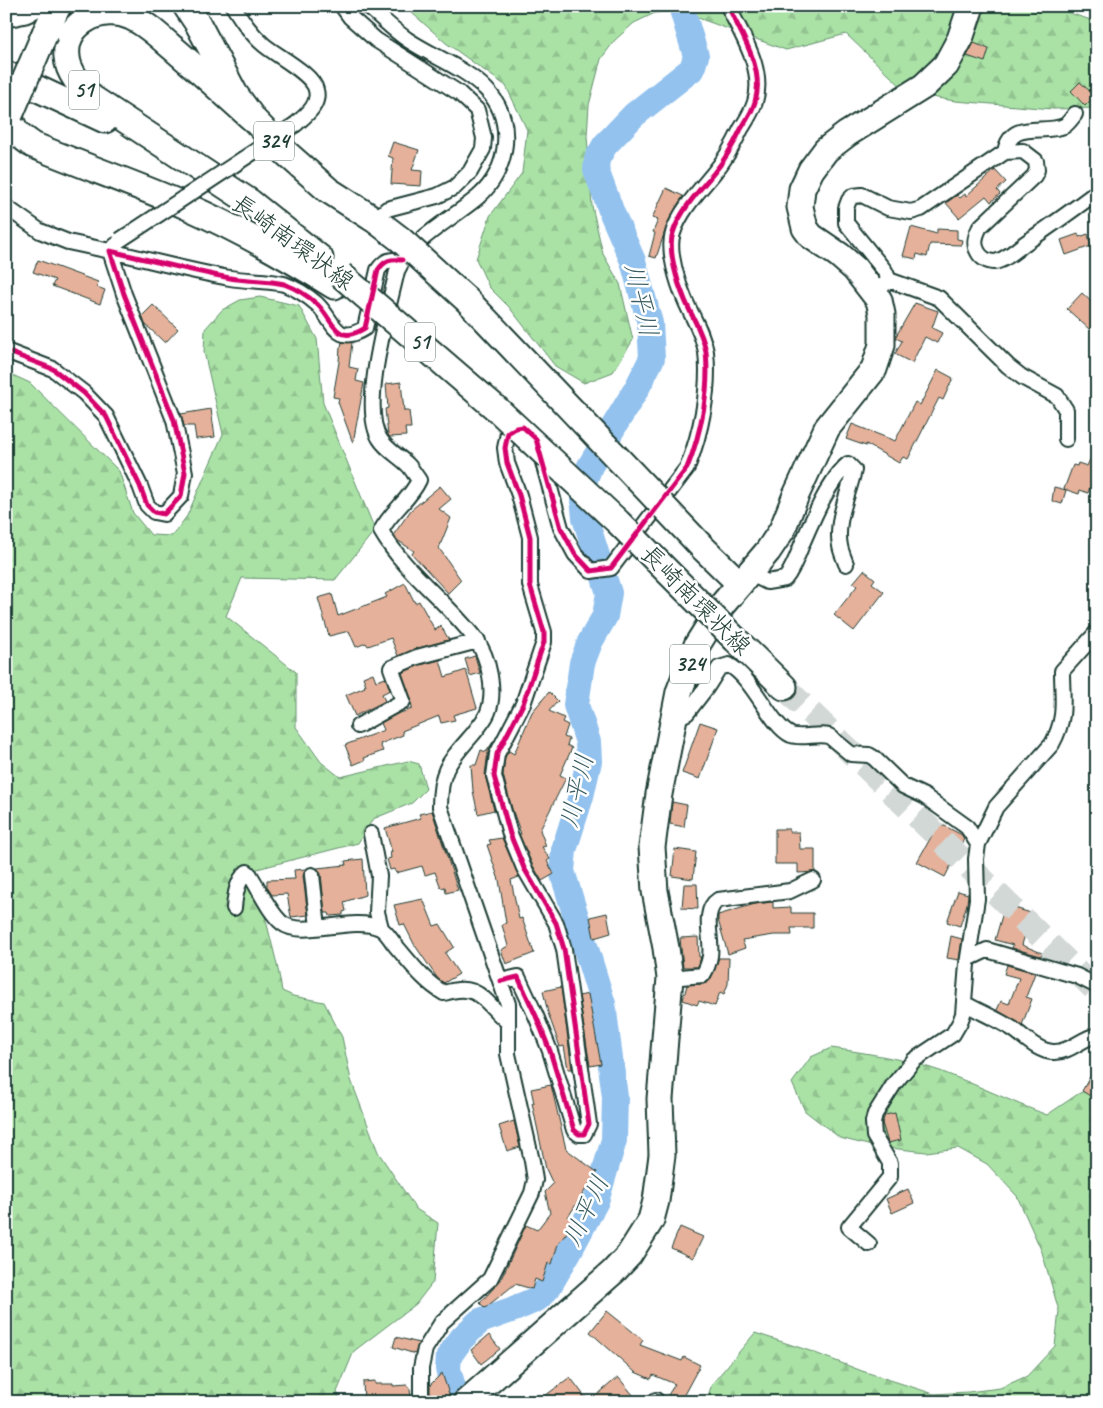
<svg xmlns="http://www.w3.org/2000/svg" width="1103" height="1408" font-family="Caveat,'Klee One',sans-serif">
<defs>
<pattern id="forest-firs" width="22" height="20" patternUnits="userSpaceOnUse" patternTransform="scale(1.25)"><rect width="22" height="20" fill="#aae2a6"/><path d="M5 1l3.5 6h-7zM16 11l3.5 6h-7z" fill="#92c390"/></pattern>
</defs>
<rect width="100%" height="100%" fill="#fff"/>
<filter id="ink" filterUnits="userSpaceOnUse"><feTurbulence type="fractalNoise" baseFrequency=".02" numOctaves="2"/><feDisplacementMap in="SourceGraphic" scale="10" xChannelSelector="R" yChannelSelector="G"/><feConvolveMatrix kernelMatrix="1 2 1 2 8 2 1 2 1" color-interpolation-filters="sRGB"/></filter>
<g filter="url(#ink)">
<path fill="url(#forest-firs)" stroke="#64906d" d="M404,6H1048L1097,22V108L1053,109L955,101L908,93L846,34L786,50L679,11L655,13L634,23L615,40L601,59L589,105L587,136L592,206L603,254L620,284L633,340L613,372L584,383L555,366L509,307L489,287L476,259L490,216L522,173L527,130L506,86L446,43Z
M260,297L299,306L317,339L323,403L375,530L335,580L242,578L226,616L296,672V727L321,762L340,777L408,761L419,764L426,789L412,803L373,819L358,843L257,869C260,910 276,950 282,991L293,996L324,1002L342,1037L351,1080L378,1152L416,1209L438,1223L433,1282L416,1304L354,1351L337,1392L341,1402H6V372L30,383L119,471L133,513L151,535L172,536L187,516L223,434L204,352L205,329L222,310L240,300Z
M831,1048C867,1053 905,1059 940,1071C976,1084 1011,1102 1047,1115L1078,1094L1097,1085V1402H706L712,1384L755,1333L810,1351L862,1371L934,1394L968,1392L1000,1388L1027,1376L1055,1346L1059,1311L1042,1252L1017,1196L987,1164L958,1148L926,1152L872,1146L840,1138L805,1111L792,1083L811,1057Z"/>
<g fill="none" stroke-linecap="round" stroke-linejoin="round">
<path stroke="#93c2ee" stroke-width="26" d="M457,1402L448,1369L449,1356L462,1338L480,1321L514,1309L537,1299L548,1288L570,1250L596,1201L614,1140L615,1097L603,1004L562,871L564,850L581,796L589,761L588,742L576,705L582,663L590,642L605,616L609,593L585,518L582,487L590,466L637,388L652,358L650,323L633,261L612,213L596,170L597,159L605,145L634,115L692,69L696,56L681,6"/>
</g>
<path fill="#e6b19a" stroke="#1f3d34" d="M974,43L989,49L985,62L967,56Z
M1080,82L1095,96L1085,106L1071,91Z
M393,142L419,150L412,170L422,171L421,186L391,184L393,158L388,156Z
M995,170L1006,182L997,190L1000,194L991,202L986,196L959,218L946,203L957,195L960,198L965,194L966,196Z
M666,188L683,196L668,222L656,258L649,256L655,233L653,232L658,220L652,218Z
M911,227L937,234V229L957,230V239L962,240L961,245L930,244L927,257L917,254L916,259L903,256Z
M1078,234L1079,237L1088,234L1091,246L1066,255L1061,240Z
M38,260L98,282L97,287L105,290L100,304L52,286L55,280L33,272Z
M1082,293L1097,307V320L1089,329L1067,309Z
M915,303L938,311L932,328L942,333L937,343L925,337L912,363L895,354L902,341L896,338V336Z
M153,305L178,329L165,343L145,324L142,316Z
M342,342H352L349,367L358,369L356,381L364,383L353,443L338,402L339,398L333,397L339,362L340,347H341Z
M938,370L953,378L943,400L939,398L908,459L903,457L899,463L866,444V446L846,439L852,424L895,441L915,402L920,405Z
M401,382L404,411H409L411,428H405L406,436L390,437L388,435L385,409L388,408L386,384Z
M211,409L215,437L196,439L194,426H184L181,414Z
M1097,444V490L1090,487L1088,493L1080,490L1079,494L1064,489L1073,465L1077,466L1078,463L1087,466Z
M440,486L451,499L439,509L451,518L439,548L461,580L448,593L412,554L414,551L397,540L394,534L411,510Z
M1054,487L1066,490L1062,504L1052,501Z
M864,570L875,579L872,583L884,592L854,631L834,615L857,586L853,583Z
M405,583L415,603L419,601L435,630L441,626L449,640L415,649L398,656L391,638L368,646L366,643L356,647L349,631L329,636L318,598L332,594L338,616L387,597L385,594Z
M475,656L480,673L470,676L465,659Z
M440,660L445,677L466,670L477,708L453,715L455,720L441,723L439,716L402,731L403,735L380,744L383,751L364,758L365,760L353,765L345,745L384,730L381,723L397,714L412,709L411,698L402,673L420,665Z
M373,673L376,681L386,678L390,690L382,694L385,701L355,716L346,695L365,687L364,686L366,685L363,677Z
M549,692L558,701L549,711L564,718L562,722L568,725L564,737L569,739L567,745L572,748L560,775L566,778L540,830L546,846L542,847L550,859L547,861L554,874L542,881L532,864L519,834H521L512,809L503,775L505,757L509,751L514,754L532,712Z
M700,722L718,728L700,779L682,773Z
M493,742L488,752L485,775L494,810L478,814L473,791L471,765H476L481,750L486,752Z
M672,802L687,805L684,827L670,824Z
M432,811L458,890L446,893L445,887L441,888L435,872L425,875L422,866L396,873L394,869L390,870L387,859L391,858L390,852H392L385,828L421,818L419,814Z
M939,823L962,835L964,839L945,877L917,862Z
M775,829H789V832H799L800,849H815V872L798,873V864H775Z
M502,838L519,877L511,880L519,919L522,918L534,953L506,964L501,950L508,946L502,925L506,923L499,880L487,845L491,844L489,840Z
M675,849L696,852L693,879L672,876Z
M363,859L365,895L344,902L346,911L343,912V915L330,916L329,913H325L321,874L317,868L346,865L345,861Z
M306,869L303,876L308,915L291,917L287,894L272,895L267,887V880L295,879L294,870Z
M684,884H697L698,909L682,908Z
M958,891L968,894L967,904L960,926L947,922Z
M423,899L434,926L440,924L454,947L445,953L459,974L444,983L438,979L414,944L404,924L400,925L394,905Z
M773,902V908L791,907V913H813V928H791L792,935H774L742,940L745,948L728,954L718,920V915L755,904Z
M1005,905L1031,913L1022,945L1042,953L1041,956L1012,948L1013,945L995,940Z
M607,913L611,933L594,938L590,917Z
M951,936L962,939L959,960L947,958Z
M698,937L699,957H701L698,967H683L680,938Z
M719,958H729L728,984L724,994L720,992L715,1006L699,1001L697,1005L683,1000L687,985L704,984L710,980Z
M1007,965L1035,973L1026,997L1032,999L1022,1025L997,1010L1001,1001L1009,1004L1019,978L1004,974Z
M561,987L572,1069H568L564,1046L560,1047L548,1013L543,991Z
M588,994L601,1064L590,1066L579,996Z
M1097,1064V1100L1082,1091Z
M551,1085L566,1149L597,1172L568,1217L575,1222L558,1244L552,1264L548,1263L542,1282L535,1279L532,1289L515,1284L485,1308L480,1303L500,1281L526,1225L537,1230L550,1213L545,1192L553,1184L546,1169L532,1103H534L531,1089Z
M895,1113L901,1140L888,1143L882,1123L885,1115Z
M514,1121L520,1147L507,1151L499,1126Z
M908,1189L914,1203L892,1213L886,1199Z
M680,1227L703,1237L693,1258L671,1248Z
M607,1311L643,1340L640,1345L682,1361L684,1357L700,1365L680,1402L668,1395L675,1384L653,1375L651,1379L635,1372L590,1332Z
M489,1335L500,1349L481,1364L471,1350Z
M396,1337L419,1343L415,1354L393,1347Z
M442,1373L450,1397L432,1402L430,1397V1385Z
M570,1377L589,1402L618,1377L634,1396L627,1402H537Z
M375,1381V1384H393V1386L407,1385L410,1389L411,1398L393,1399V1402H379V1400L364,1401L363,1382Z"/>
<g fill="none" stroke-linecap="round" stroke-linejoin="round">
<path stroke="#d2d8d6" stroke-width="25" stroke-dasharray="25 12" stroke-linecap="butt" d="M784,687L1097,991"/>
<g stroke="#1f3d34" stroke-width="18">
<path id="street" d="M233,6C242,20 251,34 264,45C277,56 313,74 316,90C320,105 306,115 296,124
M342,6L350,17L376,40L459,93L477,110L484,138L483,149L470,172L455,187L437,196L387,209L375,220
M367,6C381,17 393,30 408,40C451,68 510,82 505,144C503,165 493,184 478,197C451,220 412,238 397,271C389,308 359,407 380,439C387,450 399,456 408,465C412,469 415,475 419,480C410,500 390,512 381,531C405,573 448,602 476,640C489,657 496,692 488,712C485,720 478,727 473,734C449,762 440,769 440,807L508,1004V1054L532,1161L535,1180L532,1193L490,1279L442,1322L425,1349L421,1368V1402
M1005,152C1011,119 1042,135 1064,126C1068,124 1072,118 1075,114
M6,207L40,231L68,242L110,251L116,245
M889,280L939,298L1008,366L1022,377L1057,396L1066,410V439
M875,293L889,280L885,271L846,223V208L849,200L853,196L862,195L888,208L911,212L921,209L1005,152L1023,151L1036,161L1037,170L1034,176L980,227C976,234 973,244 978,252C981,258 988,262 994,262C1004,261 1016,250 1024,244C1049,227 1073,210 1097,192
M6,351L53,369L84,393L106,416L140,486L147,505L154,512L164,514L181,496L185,473L174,420L124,294L110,251C150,260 190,271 230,278C247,281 268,280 284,284C295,288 308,296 317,304C334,320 335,347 365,328L378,270C385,260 390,259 402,260
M541,455L561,528L575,554L591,571L611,568L687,468C701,433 710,390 706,352C703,333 692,317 685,300C678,284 667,250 673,233C680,211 698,192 713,174C725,160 733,146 741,129C746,121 752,112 755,102C765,69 742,36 728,6
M749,573L767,582L785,579C793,569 797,557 802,544C812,521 829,480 848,464L854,470C849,494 835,520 840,546C841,552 844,558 846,564
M673,720L687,713L707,687L719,668L729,665C754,679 770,725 791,735C801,739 818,733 829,736L851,754L869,755L874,758L903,786L924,796L967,827L978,844
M358,726L403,701L391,668L417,657L478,641
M371,834L379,876L377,912L381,928
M312,875L318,927
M234,908C235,895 237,880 247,872L250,875C259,889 269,912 282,923C302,939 352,915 380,928C386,931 391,940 395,945C410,962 424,982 444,993C480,981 484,1003 508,1022
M968,959L987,950L1077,976L1097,986
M670,978L703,975C706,970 709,963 710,956C713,940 701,911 718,900L790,891L813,880
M501,981L518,977L536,1016L550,1051L574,1130L579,1134H584L589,1124L564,949L556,923L524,868L510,834L494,776L497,754L523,704L544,642V632L530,585V537L519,495L507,463L505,448L508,433L516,428L521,427
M964,1003C980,1012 997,1019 1013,1029C1025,1037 1037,1051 1053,1052C1069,1053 1082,1038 1097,1035
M869,1244L849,1227L890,1177V1163L874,1136L873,1122L875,1114L894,1084L914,1060L953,1034L960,1022L963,1014L967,964L977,899L976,859L978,844L996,807L1052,744C1067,717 1062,700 1062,671L1097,632
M655,1402L656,1400"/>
</g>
<g stroke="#1f3d34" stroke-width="29">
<path id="highway" d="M186,6L198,24L235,94L254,120L286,153L328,190L375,220L400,239
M6,14L25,10L32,6
M45,33L58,6
M6,74L105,120
M6,117L10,115C13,132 19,135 33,145C83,166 136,184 186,206C238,229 286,256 334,286
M254,120C227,96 201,72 174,49C161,38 147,24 131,17C103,4 63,22 67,57C68,73 81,87 92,98L250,202L320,258
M703,548L740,584
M736,640L784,687
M466,1402L613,1272L629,1255L651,1220L656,1201L662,1155L660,1099L670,978L666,948L655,891L652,847L659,794L679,692L697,645L722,605L768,551L782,530L796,495L827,428L874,369L882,345V314L879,300L855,269L839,255L811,236L805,228L800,207L802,189L811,170L826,150L847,134L924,86L946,65L960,39L971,6"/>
</g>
<use href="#street" stroke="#fff" stroke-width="14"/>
<use href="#highway" stroke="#fff" stroke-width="25"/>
<g stroke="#1f3d34" stroke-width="18" stroke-linecap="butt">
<path id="street-bridge" d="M120,240L296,124"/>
</g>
<g stroke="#1f3d34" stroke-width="29" stroke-linecap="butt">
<path id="highway-bridge" d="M10,115L45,33
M400,239L467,300L703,548
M341,275L498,410L618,522L736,640"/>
</g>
<use href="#street-bridge" stroke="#fff" stroke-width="14"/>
<use href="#highway-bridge" stroke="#fff" stroke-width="25"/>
<g stroke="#fff" stroke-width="8">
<path id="cycleway" d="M6,351L53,369L84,393L106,416L140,486L147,505L154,512L164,514L181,496L185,473L174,420L124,294L110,251C150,260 190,271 230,278C247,281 268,280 284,284C295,288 308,296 317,304C334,320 335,347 365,328L378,270C385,260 390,259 402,260
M501,981L518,977L536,1016L550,1051L574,1130L579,1134H584L589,1124L564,949L556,923L524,868L510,834L494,776L497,754L523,704L544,642V632L530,585V537L519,495L507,463L505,448L508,433L516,428L523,427L536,439L561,528L575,554L591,571L611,568L687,468C701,433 710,390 706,352C703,333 692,317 685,300C678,284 667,250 673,233C680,211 698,192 713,174C725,160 733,146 741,129C746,121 752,112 755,102C765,69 742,36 728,6"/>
</g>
<use href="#cycleway" stroke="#d6006c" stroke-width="5"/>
</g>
</g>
<g text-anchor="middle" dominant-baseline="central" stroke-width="5" stroke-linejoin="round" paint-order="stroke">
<g fill="#fff" stroke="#627771" stroke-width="1">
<rect x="69" y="70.5" width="30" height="39" rx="4"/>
<rect x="254" y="121.5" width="40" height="39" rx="4"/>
<rect x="405" y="322.5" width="30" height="39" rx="4"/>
<rect x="670" y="644.5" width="40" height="39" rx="4"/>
</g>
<g font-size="22" font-weight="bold" fill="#1f3d34">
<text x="84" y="90">51</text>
<text x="274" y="141">324</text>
<text x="420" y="342">51</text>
<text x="690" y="664">324</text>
</g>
<g font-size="24" fill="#1f3d34" stroke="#fff">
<text transform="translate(293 242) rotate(36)">長崎南環状線</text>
<text transform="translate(696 600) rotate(45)">長崎南環状線</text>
</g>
<g font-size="25" font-style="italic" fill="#3c5e62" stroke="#fff">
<text transform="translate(641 300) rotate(77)">川平川</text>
<text transform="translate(577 791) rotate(-77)">川平川</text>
<text transform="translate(586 1211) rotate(-65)">川平川</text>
</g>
</g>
<rect width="1103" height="1408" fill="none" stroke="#fff" stroke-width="25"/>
<rect x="12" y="12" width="1078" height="1383" fill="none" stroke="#1f3d34" stroke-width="2" filter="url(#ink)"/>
</svg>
